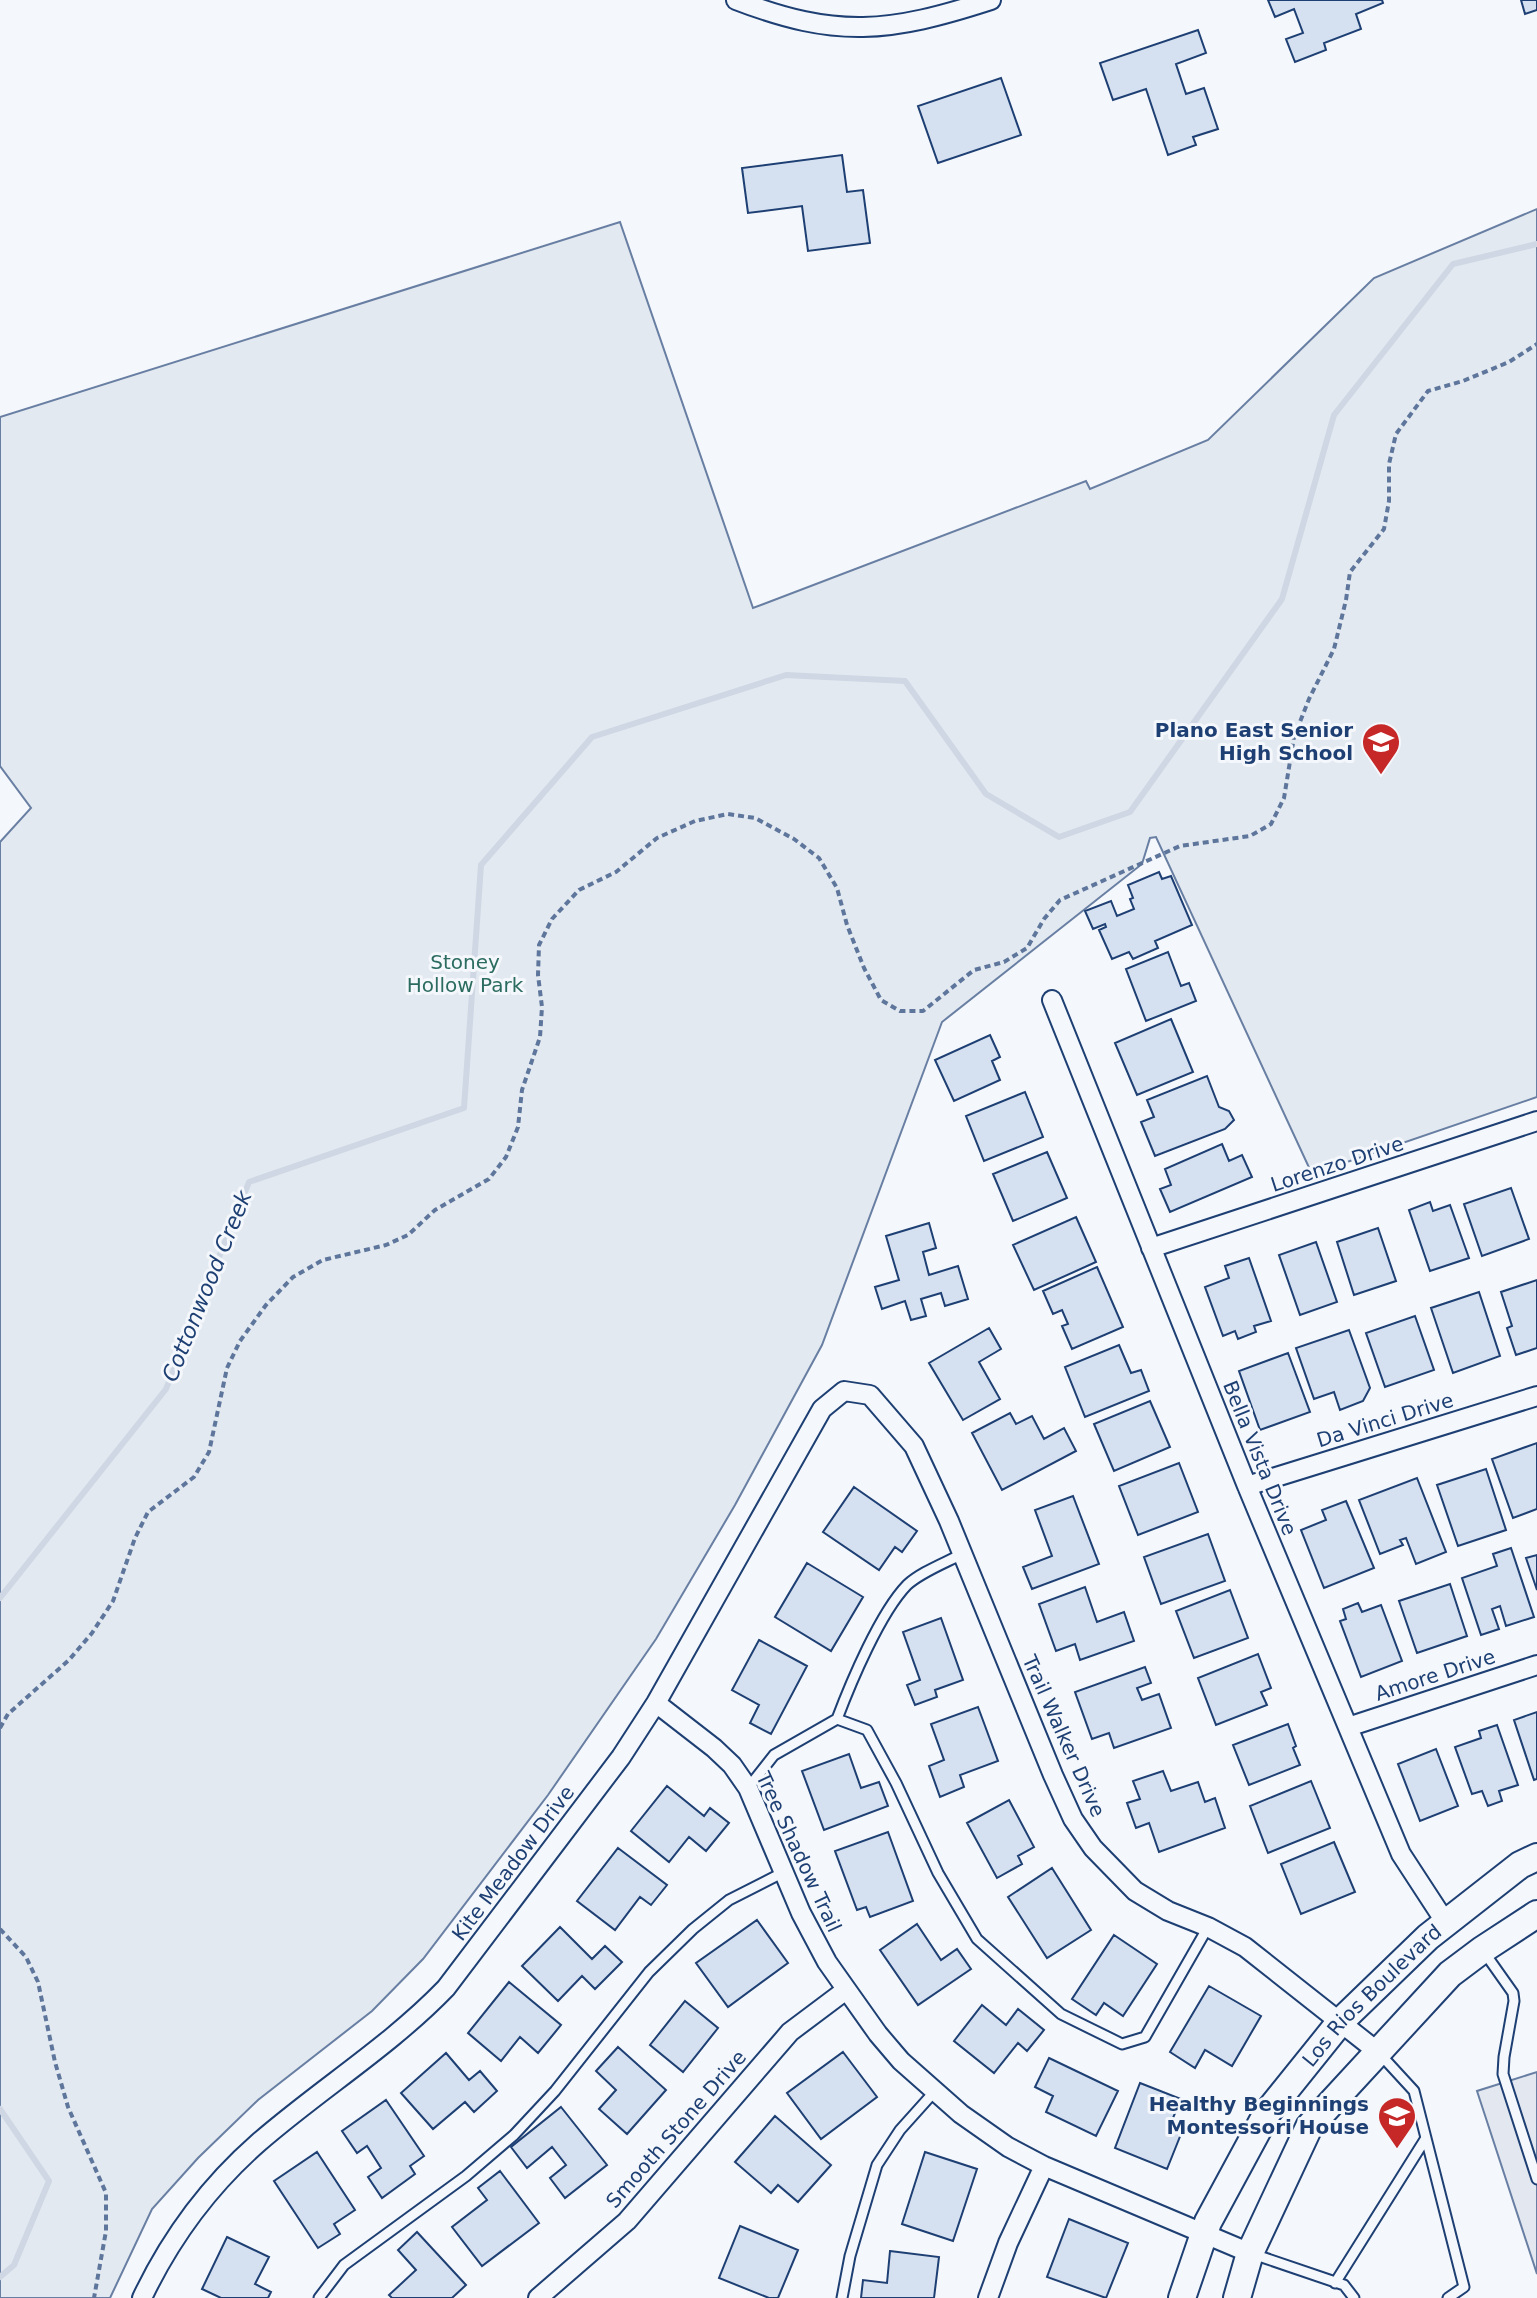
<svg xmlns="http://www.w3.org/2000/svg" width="1537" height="2298" font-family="'DejaVu Sans',sans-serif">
<rect width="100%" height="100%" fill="#f4f7fb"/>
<path fill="#e3e9f0" stroke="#687fa3" stroke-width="2" d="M1537,209V1097L1312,1174L1156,837L1150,838L1142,864L942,1022L822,1345L735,1505L656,1639L548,1795L423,1959L372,2011L258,2100L198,2158L152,2209L110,2298H0V842L31,808L0,766V417L620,222L753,608L1086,481L1090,489L1208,440L1374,278Z"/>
<path fill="#e3e8f0" stroke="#687fa3" stroke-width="2" d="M1537,2072V2274L1477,2091Z"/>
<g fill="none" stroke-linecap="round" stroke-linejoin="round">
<path stroke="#cfd7e4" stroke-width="6" d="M0,1598L166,1389L249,1182L464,1108L481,865L592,737L786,675L905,681L986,794L1059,837L1130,812L1282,599L1334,415L1453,264L1537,244
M0,2109L49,2181L14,2265L0,2277"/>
</g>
<path fill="#d5e0f0" stroke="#1d3f73" stroke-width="2" d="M1268,0H1382L1383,3L1356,14L1361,29L1324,43L1326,50L1295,62L1286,39L1303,33L1294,9L1275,17Z
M1521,0H1537V10L1525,14Z
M1198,30L1206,53L1176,64L1186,94L1204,88L1218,129L1193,137L1196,145L1168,155L1146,89L1113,100L1100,63Z
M1001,78L1021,135L938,163L918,106Z
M842,155L847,192L863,190L870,243L808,251L802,206L748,213L742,168Z
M1159,872L1162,879L1171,876L1192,925L1155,941L1158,948L1133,959L1129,952L1112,959L1099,930L1106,927L1105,924L1093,929L1085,911L1111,901L1117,916L1134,909L1130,899L1133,898L1128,885Z
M1168,952L1181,986L1189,983L1196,1001L1146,1021L1126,969Z
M1171,1019L1193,1072L1137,1095L1115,1043Z
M990,1035L1000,1057L992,1061L1000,1080L954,1101L935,1060Z
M1207,1076L1219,1107L1229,1111L1234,1120L1225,1129L1155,1156L1141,1122L1154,1117L1147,1100Z
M1025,1092L1043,1137L984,1161L966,1116Z
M1222,1144L1229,1161L1242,1155L1252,1177L1170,1212L1160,1189L1171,1185L1165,1169Z
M1047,1152L1067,1198L1013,1221L993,1174Z
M1511,1188L1529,1239L1482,1256L1464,1204Z
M1430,1202L1433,1211L1450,1205L1469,1258L1430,1271L1409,1210Z
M1076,1217L1096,1262L1034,1290L1013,1245Z
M929,1223L936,1248L923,1252L929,1275L958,1266L968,1299L945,1306L941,1293L921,1299L926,1316L911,1320L905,1301L882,1309L875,1287L899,1280L886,1236Z
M1378,1228L1396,1281L1354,1295L1337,1242Z
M1316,1242L1337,1302L1300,1315L1279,1255Z
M1249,1258L1271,1321L1254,1326L1256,1332L1238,1339L1235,1331L1223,1336L1205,1287L1229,1278L1225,1266Z
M1097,1267L1123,1327L1072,1349L1062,1326L1068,1324L1062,1310L1053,1314L1043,1291Z
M1537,1280V1348L1516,1355L1507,1328L1512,1326L1501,1292Z
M1479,1292L1500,1356L1453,1373L1431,1308Z
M1415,1316L1434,1370L1385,1387L1366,1333Z
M989,1328L1001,1349L979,1362L1000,1399L963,1420L929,1363Z
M1349,1330L1370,1388L1363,1401L1340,1410L1334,1392L1314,1399L1296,1348Z
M1119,1345L1131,1373L1141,1370L1149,1391L1085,1417L1065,1367Z
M1288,1353L1310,1412L1260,1430L1239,1371Z
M1150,1401L1170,1447L1114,1471L1094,1424Z
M1010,1413L1016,1424L1032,1416L1044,1439L1064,1428L1076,1451L1002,1490L972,1433Z
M1537,1443V1509L1513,1518L1492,1459Z
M1179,1463L1198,1512L1138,1535L1119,1486Z
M1486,1469L1506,1530L1458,1546L1437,1485Z
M1417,1478L1446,1552L1416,1564L1406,1538L1400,1540L1403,1545L1380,1554L1359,1500Z
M854,1487L917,1531L902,1552L895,1547L879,1570L823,1532Z
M1073,1496L1099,1564L1032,1589L1023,1567L1052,1556L1035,1510Z
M1346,1501L1374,1568L1324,1588L1301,1530L1326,1520L1322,1510Z
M1208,1534L1225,1581L1161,1604L1144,1557Z
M1511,1548L1534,1617L1506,1626L1500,1606L1492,1609L1499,1629L1481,1635L1462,1578L1497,1566L1493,1554Z
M1537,1555V1590L1526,1558Z
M807,1563L863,1597L831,1651L775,1617Z
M1450,1584L1467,1636L1417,1653L1399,1601Z
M1085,1587L1097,1622L1124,1612L1134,1641L1080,1660L1075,1644L1056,1651L1039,1604Z
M1230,1590L1248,1638L1194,1658L1176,1611Z
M1358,1603L1362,1612L1381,1605L1402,1661L1361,1677L1340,1621L1346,1619L1343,1609Z
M941,1618L963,1680L935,1690L937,1697L915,1705L907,1685L920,1680L903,1632Z
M759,1640L807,1666L771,1734L750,1723L759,1705L732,1690Z
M1258,1654L1271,1688L1261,1692L1267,1705L1216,1725L1198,1678Z
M1145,1667L1151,1683L1137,1688L1142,1700L1159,1694L1171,1728L1114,1748L1109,1733L1092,1739L1075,1692Z
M978,1707L998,1761L960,1775L964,1787L940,1797L929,1766L944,1760L931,1724Z
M1537,1712V1779L1534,1780L1514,1720Z
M1288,1724L1296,1746L1293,1748L1300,1765L1249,1785L1233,1745Z
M1497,1725L1518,1785L1499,1791L1502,1801L1488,1806L1482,1791L1472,1794L1455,1747L1481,1738L1479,1731Z
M1436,1749L1458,1806L1420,1821L1398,1764Z
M849,1754L861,1788L879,1782L888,1806L824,1830L802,1771Z
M1163,1771L1171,1791L1198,1782L1205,1802L1215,1798L1225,1828L1159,1852L1149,1823L1136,1828L1127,1803L1140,1799L1133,1781Z
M1311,1781L1330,1828L1268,1853L1250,1806Z
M667,1786L704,1816L710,1808L729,1823L706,1851L689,1837L669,1862L631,1831Z
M1009,1800L1034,1847L1018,1856L1022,1864L997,1878L967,1823Z
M888,1832L913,1901L870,1917L866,1907L857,1910L835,1851Z
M1334,1842L1355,1892L1301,1914L1281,1864Z
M618,1848L667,1885L651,1905L640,1897L615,1930L577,1901Z
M1052,1868L1091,1930L1047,1958L1008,1897Z
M757,1920L788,1963L728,2007L696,1963Z
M917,1924L941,1960L957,1949L971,1969L918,2005L880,1950Z
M560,1927L592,1959L605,1946L622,1962L595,1989L582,1976L558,2001L522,1966Z
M1114,1935L1157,1964L1123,2016L1104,2003L1096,2015L1072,1999Z
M509,1982L561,2025L538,2053L520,2037L501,2061L468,2033Z
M1209,1986L1261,2016L1232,2066L1205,2050L1195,2068L1170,2052Z
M685,2001L718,2028L683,2072L650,2045Z
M982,2005L1006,2025L1018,2009L1044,2030L1027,2051L1018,2043L994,2073L954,2041Z
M618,2047L666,2090L627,2134L599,2109L616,2090L596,2071Z
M843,2052L877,2097L821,2139L787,2093Z
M446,2053L469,2080L480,2071L497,2091L474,2112L465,2102L433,2129L401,2093Z
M1049,2058L1118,2091L1096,2136L1046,2112L1053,2096L1035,2087Z
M1140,2083L1181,2099L1170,2125L1183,2129L1167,2169L1115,2148Z
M386,2100L424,2156L410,2166L415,2174L382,2198L368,2177L381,2168L367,2146L357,2153L342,2131Z
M561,2107L607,2165L565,2198L550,2178L566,2165L552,2147L527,2168L511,2147Z
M775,2116L831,2165L798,2202L778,2185L771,2193L735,2162Z
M317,2152L355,2210L334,2224L340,2234L318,2248L274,2181Z
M925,2152L977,2169L953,2241L902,2224Z
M500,2171L539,2223L482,2266L452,2227L487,2200L478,2188Z
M1069,2219L1128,2243L1106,2298L1047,2277Z
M740,2226L798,2250L778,2298H769L719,2278Z
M417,2232L466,2285L452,2298H392L389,2295L416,2270L398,2250Z
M227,2237L269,2257L255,2284L271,2292L268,2298H221L202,2289Z
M890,2251L939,2257L934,2298H861L863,2280L887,2283Z"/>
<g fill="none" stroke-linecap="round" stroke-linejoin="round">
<g stroke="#1d3f73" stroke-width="13">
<path id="lane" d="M837,1719C851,1682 880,1613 907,1585C921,1572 945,1563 962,1554
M748,1788L774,1755L837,1719L867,1730L896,1783L938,1873L977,1939L1061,2014L1122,2044L1145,2037L1208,1927
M1484,1952L1513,1993L1514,2001L1504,2057L1503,2074L1537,2179
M1380,2054L1414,2091L1464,2287L1448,2298
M1253,2254L1344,2285L1354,2298
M1335,2283L1426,2138
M319,2298L344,2265L466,2176L514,2135L555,2091L649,1972L693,1929L729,1900L784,1872
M842,2298L850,2256L877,2165L900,2130L935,2091"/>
</g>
<g stroke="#1d3f73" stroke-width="22">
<path id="street" d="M736,0C837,39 889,33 991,0
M1052,1000L1247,1486L1401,1854L1446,1923
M1151,1248L1537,1121
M1247,1486L1537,1396
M656,1703L714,1748L732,1765L748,1788L801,1913L827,1962L878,2034L901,2061L961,2114L1008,2147L1044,2166L1250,2253
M1348,1727L1537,1665
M142,2298C170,2239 209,2186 258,2143C320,2089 389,2047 446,1988L621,1757L656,1703L822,1409L844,1391L870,1395L914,1446L949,1521L1053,1775L1073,1819L1093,1848L1135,1891L1168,1911L1208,1927L1245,1947L1378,2052
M538,2298L627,2221L790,2032L846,1990
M988,2298L1008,2243L1044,2166"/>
</g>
<g stroke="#1d3f73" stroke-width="30">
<g id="secondary">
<path id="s1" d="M1182,2298L1208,2222L1267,2113L1341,2021L1428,1937L1520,1865L1537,1857"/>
<path d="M1237,2298L1250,2253L1309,2127L1450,1974L1482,1950L1537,1914"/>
</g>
</g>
<path stroke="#5e769c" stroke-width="4" stroke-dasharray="6 4" stroke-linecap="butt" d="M0,1728L8,1714L69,1660L92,1633L113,1601L135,1538L148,1512L194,1477L209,1452L227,1368L240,1341L266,1305L293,1277L323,1260L386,1245L408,1235L435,1210L489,1179L506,1157L518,1127L522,1090L540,1037L542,1007L538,975L539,945L552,919L579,890L616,872L657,838L695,821L728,814L755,818L794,839L819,858L837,888L847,925L864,968L881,1000L900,1011H923L974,970L1004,962L1027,948L1044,919L1060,900L1180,846L1250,836L1271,824L1284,798L1294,737L1309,699L1334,649L1346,600L1350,572L1384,529L1389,501V464L1396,434L1428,391L1463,381L1509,362L1537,344
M0,1929L26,1957L38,1982L55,2062L68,2107L106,2193V2231L94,2298"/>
<use href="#lane" stroke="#f4f7fb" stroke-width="9"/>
<use href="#street" stroke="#f4f7fb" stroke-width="18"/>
<use href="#secondary" stroke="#f4f7fb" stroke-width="26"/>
</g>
<defs>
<g id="school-pin" transform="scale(2)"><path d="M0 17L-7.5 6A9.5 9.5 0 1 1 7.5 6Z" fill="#c62828" stroke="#f4f7fb"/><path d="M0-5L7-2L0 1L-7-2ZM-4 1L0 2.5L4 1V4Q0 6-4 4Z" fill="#fff"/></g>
</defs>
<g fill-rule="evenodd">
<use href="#school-pin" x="1381" y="742"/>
<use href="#school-pin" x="1397" y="2116"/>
</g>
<g text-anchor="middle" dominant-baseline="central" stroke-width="6" stroke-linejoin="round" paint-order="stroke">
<g font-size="20" font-weight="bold" fill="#1d3f73" stroke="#f4f7fb" text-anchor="end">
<text x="1353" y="730">Plano East Senior<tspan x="1353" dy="23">High School</tspan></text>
<text x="1369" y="2104">Healthy Beginnings<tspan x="1369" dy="23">Montessori House</tspan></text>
</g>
<g font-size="20" fill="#2c6c60" stroke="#f4f7fb">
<text x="465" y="962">Stoney<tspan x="465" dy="23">Hollow Park</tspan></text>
</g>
<g font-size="20" fill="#1d3f73" stroke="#f4f7fb">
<text transform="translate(1337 1164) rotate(-18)">Lorenzo Drive</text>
<text transform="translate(1385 1420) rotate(-17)">Da Vinci Drive</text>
<text transform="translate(1260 1458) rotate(68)">Bella Vista Drive</text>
<text transform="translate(1435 1675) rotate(-18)">Amore Drive</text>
<text transform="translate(1064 1736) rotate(66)">Trail Walker Drive</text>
<text transform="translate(799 1852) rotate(65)">Tree Shadow Trail</text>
<text transform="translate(513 1863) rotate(-53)">Kite Meadow Drive</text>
<text stroke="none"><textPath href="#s1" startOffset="362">Los Rios Boulevard</textPath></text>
<text transform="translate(676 2129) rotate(-49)">Smooth Stone Drive</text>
</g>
<g font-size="22" font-style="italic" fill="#1d3f73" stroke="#f4f7fb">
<text transform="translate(207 1286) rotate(-68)">Cottonwood Creek</text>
</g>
</g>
</svg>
